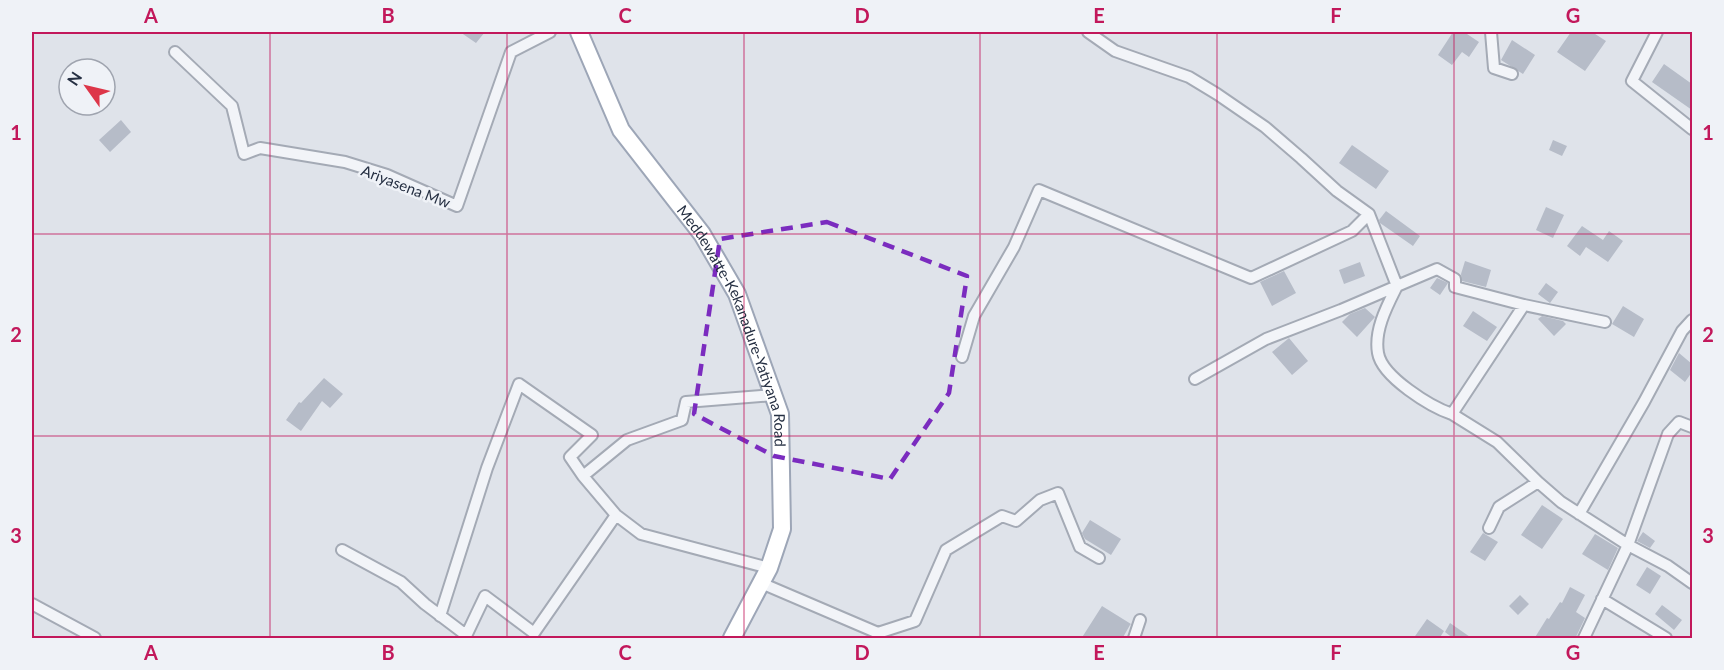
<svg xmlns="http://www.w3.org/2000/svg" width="1724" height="670" font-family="Lato,sans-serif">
<rect width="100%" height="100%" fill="#dfe3ea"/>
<path fill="#b6bcc8" d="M460,32H485L476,43Z
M1453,32H1464L1479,42L1469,57L1462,52L1452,65L1438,55Z
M1571,32H1592L1606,41L1585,71L1557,52Z
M1512,40L1535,55L1523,74L1501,60Z
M1664,64L1692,84V110L1652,82Z
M121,120L131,132L110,152L99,140Z
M1553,140L1567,146L1562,156L1549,150Z
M1352,145L1389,171L1376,189L1339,163Z
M1546,207L1564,215L1553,238L1536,230Z
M1386,211L1420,236L1413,246L1380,223L1379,220Z
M1582,226L1603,240L1609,231L1623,241L1608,262L1586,247L1580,256L1567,246Z
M1465,261L1491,270L1486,287L1462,281L1461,274Z
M1360,262L1365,276L1344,284L1339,270Z
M1284,271L1296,293L1272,306L1260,282Z
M1437,278L1448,283L1440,295L1430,288Z
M1546,283L1558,292L1550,303L1538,294Z
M1623,306L1644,319L1634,337L1612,324Z
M1365,308L1375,317L1357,337L1342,322L1350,314Z
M1473,311L1497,327L1487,341L1463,326Z
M1542,316L1563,321L1566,324L1554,336L1538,319Z
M1289,338L1308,361L1292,375L1272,352Z
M1679,353L1692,364V372L1685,382L1670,370Z
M324,378L343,394L330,408L322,401L301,431L286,420L299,402L301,403Z
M1542,505L1563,519L1542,549L1521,535Z
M1090,520L1121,539L1111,555L1085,539L1082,533Z
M1643,532L1655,541L1650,548L1637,541Z
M1483,533L1498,542L1485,561L1470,552Z
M1595,534L1618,548L1608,570L1582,554Z
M1647,567L1661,576L1650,594L1636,585Z
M1570,587L1585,595L1576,612L1585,618L1575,639H1534L1547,618L1549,619L1560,602L1562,603Z
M1520,595L1529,604L1518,615L1509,606Z
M1662,605L1682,620L1674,630L1655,614Z
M1102,606L1131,624L1130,625L1122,639H1081Z
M1427,619L1444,631L1439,639H1413Z
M1450,623L1473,639H1454L1445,632Z"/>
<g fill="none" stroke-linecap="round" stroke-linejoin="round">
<g stroke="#a4aab5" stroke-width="14">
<path id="minor" d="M1088,32L1115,51L1189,77L1217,94L1265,127L1301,158L1337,191L1369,214
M1491,32L1494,68L1512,74
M1657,32L1632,81L1692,129
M175,52L232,106L244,154L260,148L345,162L387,175L457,206L511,52L550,32
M1524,305L1605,322
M962,357L974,316L1014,247L1039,190L1251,278L1352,231L1369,214L1397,286L1341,310L1266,339L1195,379
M1452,414C1431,407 1382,377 1378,353C1374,330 1387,306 1397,286L1437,269L1455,279V287L1524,305L1452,414L1497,442L1538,482L1499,507L1489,528
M1692,427L1679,422L1668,434L1628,545L1668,566L1692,583
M583,476L627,440L682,420L686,402L773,395
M1538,482L1561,502L1628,545L1584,638
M1579,514L1644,402L1682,331L1692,320
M342,550L401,582L425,604L466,635
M761,583L878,633L915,621L946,550L1002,516L1016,521L1040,500L1058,493L1080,547L1099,558
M1602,599L1666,638
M32,604L95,638
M440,616L487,468L519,384L592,435L570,457L583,476L616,515
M465,638L485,596L534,633L616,515L641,534L769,568
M1134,638L1140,620"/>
</g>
<g stroke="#9da6b7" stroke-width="20">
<g id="primary">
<path id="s1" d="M579,32L621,130L702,234L737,294L780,414L782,529L769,568L732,638"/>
</g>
</g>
<use href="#minor" stroke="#f2f4f8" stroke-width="10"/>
<use href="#primary" stroke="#fff" stroke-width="16"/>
</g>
<path fill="none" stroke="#7b2cbf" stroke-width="4.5" stroke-dasharray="12 8" stroke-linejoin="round" d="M827,222L967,276L949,393L890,479L774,456L694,414L720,239Z"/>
<path fill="none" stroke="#c2185b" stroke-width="1.5" stroke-opacity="0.55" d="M270,32V638M507,32V638M744,32V638M980,32V638M1217,32V638M1454,32V638M32,234H1692M32,436H1692"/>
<g text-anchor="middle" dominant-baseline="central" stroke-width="5" stroke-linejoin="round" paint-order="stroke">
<g font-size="15" fill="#263043" stroke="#eff2f7">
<text transform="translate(406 186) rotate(21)">Ariyasena Mw</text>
<text stroke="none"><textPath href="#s1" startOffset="336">Meddewatte-Kekanadure-Yatiyana Road</textPath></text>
</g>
</g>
<rect width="1724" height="670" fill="none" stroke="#eff2f7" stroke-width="66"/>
<g transform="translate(87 87) rotate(304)"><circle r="28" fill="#eff2f7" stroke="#9fa4af" stroke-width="1.5"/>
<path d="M0-4.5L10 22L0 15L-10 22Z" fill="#dd3649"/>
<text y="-9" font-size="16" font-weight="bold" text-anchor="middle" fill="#263043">N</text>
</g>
<rect x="33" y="33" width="1658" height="604" fill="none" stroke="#c2185b" stroke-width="2"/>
<g font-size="20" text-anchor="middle" font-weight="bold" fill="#c2185b">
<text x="151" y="23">A</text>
<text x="388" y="23">B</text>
<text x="625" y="23">C</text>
<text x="862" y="23">D</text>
<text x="1099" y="23">E</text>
<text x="1336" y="23">F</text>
<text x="1573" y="23">G</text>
<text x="16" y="140">1</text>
<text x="1708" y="140">1</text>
<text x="16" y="342">2</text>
<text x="1708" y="342">2</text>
<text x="16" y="543">3</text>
<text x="1708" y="543">3</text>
<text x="151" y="660">A</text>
<text x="388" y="660">B</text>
<text x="625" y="660">C</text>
<text x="862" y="660">D</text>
<text x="1099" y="660">E</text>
<text x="1336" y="660">F</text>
<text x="1573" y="660">G</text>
</g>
</svg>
